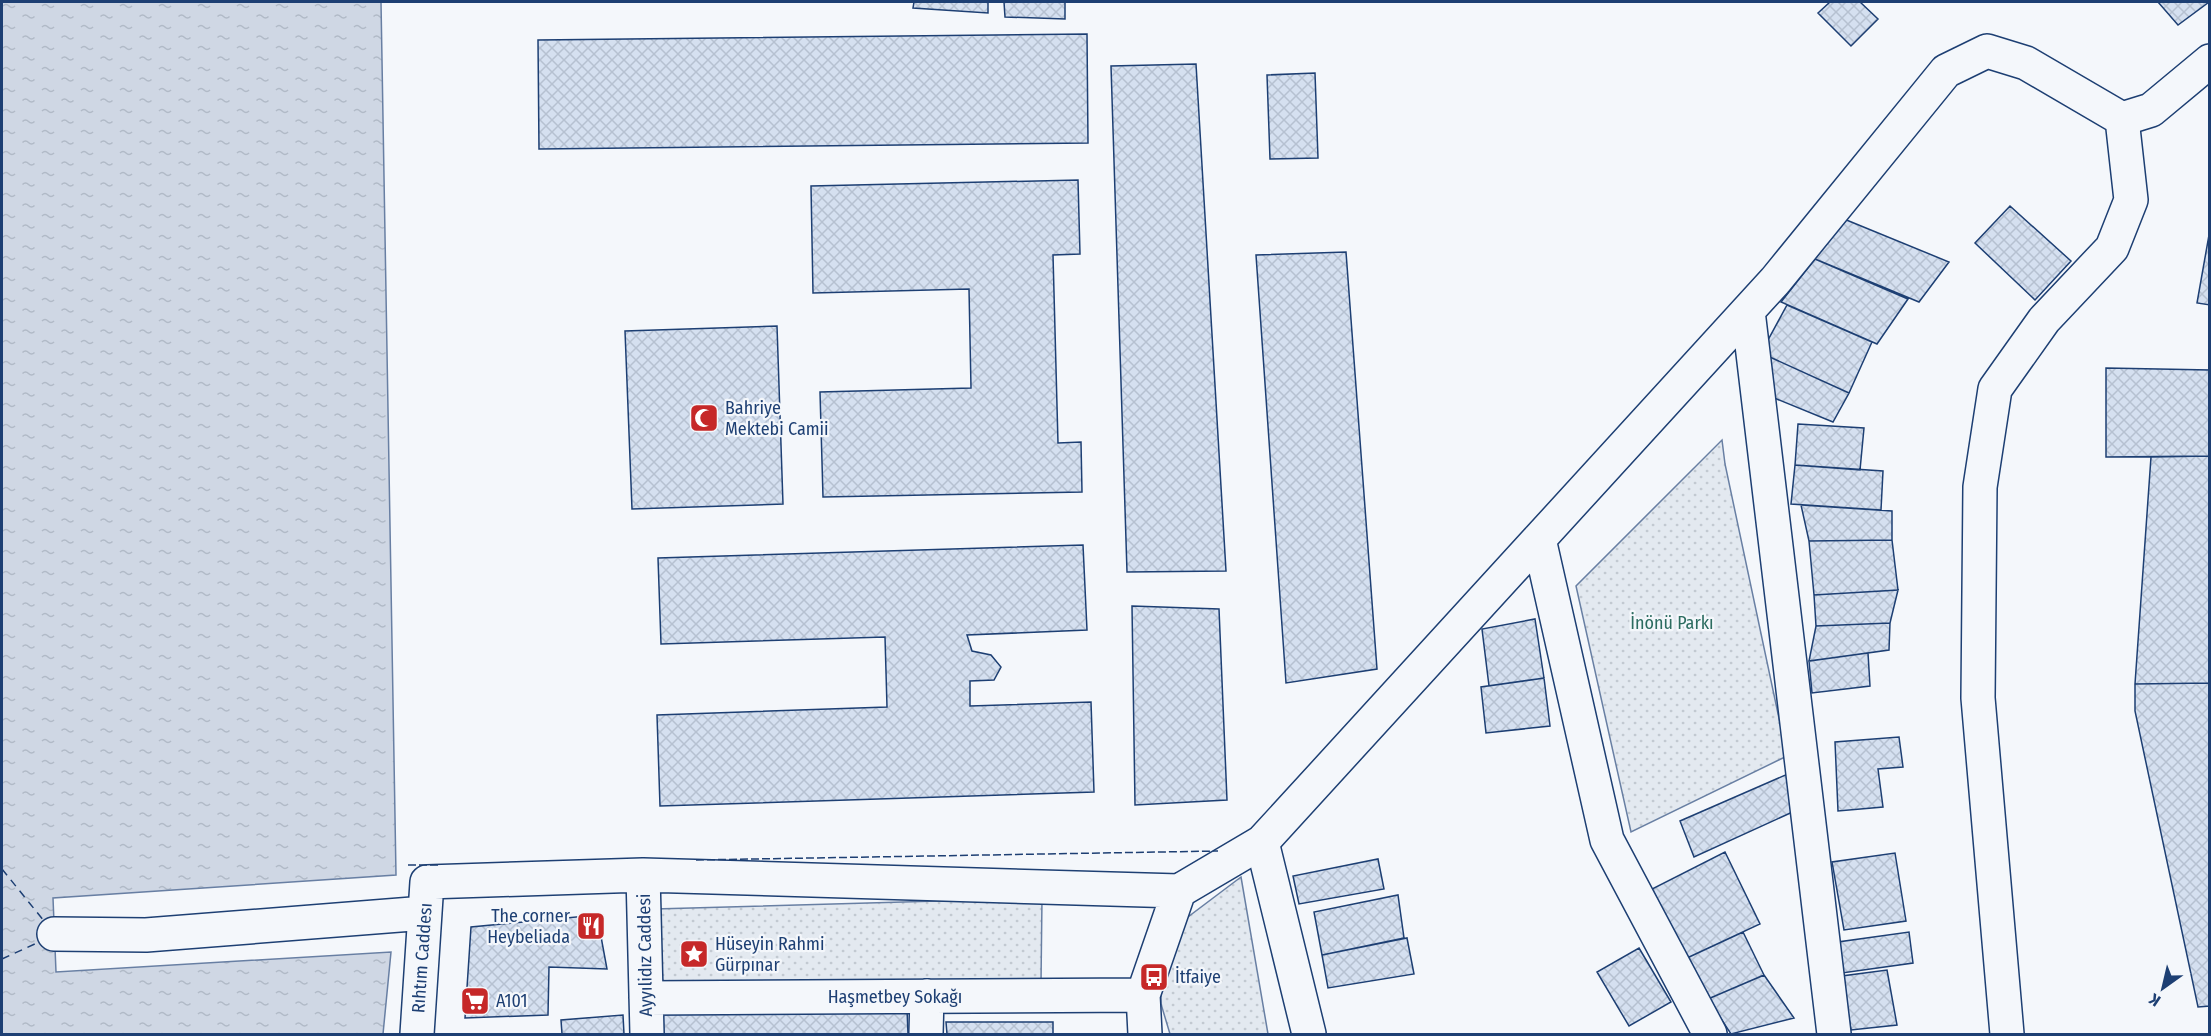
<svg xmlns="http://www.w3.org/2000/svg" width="2211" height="1036" font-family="'Fira Sans Condensed',sans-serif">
<defs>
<pattern id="park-dots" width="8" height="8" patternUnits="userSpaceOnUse" patternTransform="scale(1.5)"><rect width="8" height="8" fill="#e3e9f0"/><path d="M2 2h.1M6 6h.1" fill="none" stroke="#c2c9d1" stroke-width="1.8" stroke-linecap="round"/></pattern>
<pattern id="water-ripples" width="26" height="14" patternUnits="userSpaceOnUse" patternTransform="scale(1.5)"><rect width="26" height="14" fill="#cfd7e4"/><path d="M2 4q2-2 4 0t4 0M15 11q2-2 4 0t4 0" fill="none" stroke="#b1bac7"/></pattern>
<pattern id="building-cross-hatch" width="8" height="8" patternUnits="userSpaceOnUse" patternTransform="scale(1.5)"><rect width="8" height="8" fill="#d5e0f0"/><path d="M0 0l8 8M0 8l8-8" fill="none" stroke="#b6c1d1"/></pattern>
</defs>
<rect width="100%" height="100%" fill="#f4f7fb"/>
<path fill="url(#park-dots)" stroke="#687fa3" stroke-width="1.5" d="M1722,440L1725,464L1787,756L1631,832L1576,586Z
M1241,877L1268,1034H1170L1161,1004V959L1176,926Z
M1042,898L1041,983L659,991L655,909Z"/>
<path fill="url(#water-ripples)" stroke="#687fa3" stroke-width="1.5" d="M2,2H381L396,875L53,898L56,972L391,952L383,1034H2Z"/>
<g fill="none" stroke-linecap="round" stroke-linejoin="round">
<path stroke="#1d3f73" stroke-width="1.5" stroke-dasharray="8 6" stroke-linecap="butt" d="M2,869L44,921
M2,959L39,942"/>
</g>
<path fill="url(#building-cross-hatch)" stroke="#1d3f73" stroke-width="1.5" d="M914,2H988V13L913,8Z
M1004,2H1065V19L1005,17Z
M1830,2H1860L1878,19L1851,46L1818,13Z
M2158,2H2209L2178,25Z
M1087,34L1088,143L539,149L538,40Z
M1196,64L1226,571L1127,572L1111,66Z
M1315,73L1318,158L1270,159L1267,75Z
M1078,180L1080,254L1053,255L1058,443L1081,442L1082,492L823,497L820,392L971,388L969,289L813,293L811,186Z
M2010,206L2071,261L2035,300L1975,243Z
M1844,219L1949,262L1919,302L1815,259Z
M2209,235H2210V305L2197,303Z
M1346,252L1377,669L1286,683L1256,255Z
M1815,259L1908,299L1877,344L1781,302Z
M1787,305L1872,342L1849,393L1761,353Z
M777,326L783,504L632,509L625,331Z
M1761,353L1849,393L1833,422L1745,386Z
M2106,368L2210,370V456L2106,457Z
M1798,424L1864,428L1860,470L1795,465Z
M2210,456V683L2135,684L2151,457Z
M1795,465L1883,471L1881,510L1791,504Z
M1801,505L1892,511V540L1809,541Z
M1892,540L1898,590L1814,595L1809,541Z
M1083,545L1087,630L967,635L972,651L991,655L1001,667L994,680L970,681V706L1091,702L1094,792L660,806L657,715L887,707L885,637L661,644L658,558Z
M1898,590L1890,623L1816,626L1814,595Z
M1132,606L1219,609L1227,800L1135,805Z
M1535,619L1544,678L1489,686L1482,629Z
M1890,623L1889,650L1809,661L1816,626Z
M1868,653L1870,686L1812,693L1809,661Z
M1544,678L1550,726L1486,733L1481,687Z
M2210,683V1006L2198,1007L2135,711V684Z
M1899,737L1903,767L1878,769L1883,807L1838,811L1835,742Z
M1790,773L1797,810L1694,857L1680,821Z
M1725,852L1760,924L1687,958L1652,889Z
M1895,853L1906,921L1844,930L1832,862Z
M1378,859L1384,889L1299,904L1293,876Z
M1398,895L1404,938L1322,955L1314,912Z
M597,915L607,969L549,967L548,1015L465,1018L471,927Z
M1743,932L1764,975L1708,999L1687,958Z
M1909,932L1913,963L1842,973L1838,942Z
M1407,938L1414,974L1328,988L1322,955Z
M1639,948L1671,1002L1629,1026L1597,972Z
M1887,970L1897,1025L1851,1030L1842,976Z
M1764,975L1794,1018L1731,1034L1708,999Z
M661,1007L907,1009L908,1034H662Z
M623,1015L624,1034H562L561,1020Z
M946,1022H1053V1034H947Z"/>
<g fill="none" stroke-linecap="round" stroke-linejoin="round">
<g stroke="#1d3f73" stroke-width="36">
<path id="street" d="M1748,311L1834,1034
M1539,539L1607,840L1710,1034
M643,875L647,1034
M54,934L146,935L425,913
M646,998L1143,995
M417,1034L427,882L643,875L1179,891L1262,842L1775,281L1946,71L1987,51L2026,63L2122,119L2151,110L2210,61
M926,1034L927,996
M1145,1034L1143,995L1179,891
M2007,1034L1978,698L1980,487L1995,389L2044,320L2112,248L2131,200L2122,119"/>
</g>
<g stroke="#1d3f73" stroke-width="36">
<path id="secondary" d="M1262,842L1309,1034"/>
</g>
<use href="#street" stroke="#f4f7fb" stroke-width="33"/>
<use href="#secondary" stroke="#f4f7fb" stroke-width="33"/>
<path stroke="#1d3f73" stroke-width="1.5" stroke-dasharray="8 3" stroke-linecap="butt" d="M696,860L1218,851
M408,865H441"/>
</g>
<defs>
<g id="mosque-square" transform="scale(1.5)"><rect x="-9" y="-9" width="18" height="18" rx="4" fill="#c62828" stroke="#f4f7fb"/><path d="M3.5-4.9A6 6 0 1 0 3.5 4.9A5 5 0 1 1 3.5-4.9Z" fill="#fff"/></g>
<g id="restaurant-square" transform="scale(1.5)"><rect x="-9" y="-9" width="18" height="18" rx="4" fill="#c62828" stroke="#f4f7fb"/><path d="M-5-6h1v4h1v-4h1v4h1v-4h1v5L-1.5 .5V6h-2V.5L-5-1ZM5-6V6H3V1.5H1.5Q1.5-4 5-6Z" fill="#fff"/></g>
<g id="sight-square" transform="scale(1.5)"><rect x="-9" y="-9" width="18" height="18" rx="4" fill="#c62828" stroke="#f4f7fb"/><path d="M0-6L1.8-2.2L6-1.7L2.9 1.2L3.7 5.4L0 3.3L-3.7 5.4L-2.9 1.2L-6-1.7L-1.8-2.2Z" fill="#fff"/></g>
<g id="bus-square" transform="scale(1.5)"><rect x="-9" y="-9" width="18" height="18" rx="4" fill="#c62828" stroke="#f4f7fb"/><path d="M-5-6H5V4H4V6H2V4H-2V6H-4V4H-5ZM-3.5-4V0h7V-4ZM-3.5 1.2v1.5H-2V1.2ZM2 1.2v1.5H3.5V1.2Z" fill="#fff"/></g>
<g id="supermarket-square" transform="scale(1.5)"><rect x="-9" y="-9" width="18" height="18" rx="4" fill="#c62828" stroke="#f4f7fb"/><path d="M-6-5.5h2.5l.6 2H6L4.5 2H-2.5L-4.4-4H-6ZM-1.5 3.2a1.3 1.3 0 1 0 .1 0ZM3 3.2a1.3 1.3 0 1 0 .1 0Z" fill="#fff"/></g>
</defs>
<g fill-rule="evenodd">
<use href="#mosque-square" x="704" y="418"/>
<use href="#restaurant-square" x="591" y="926"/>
<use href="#sight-square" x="694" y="954"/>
<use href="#bus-square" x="1154" y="977"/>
<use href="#supermarket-square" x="475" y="1001"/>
</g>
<g text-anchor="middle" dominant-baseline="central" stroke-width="4.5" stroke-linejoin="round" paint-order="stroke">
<g font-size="18" fill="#1d3f73" stroke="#f4f7fb" text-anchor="start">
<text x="725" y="408">Bahriye<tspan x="725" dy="21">Mektebi Camii</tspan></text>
<text x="570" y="916" text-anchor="end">The corner<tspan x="570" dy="21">Heybeliada</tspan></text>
<text x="715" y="944">Hüseyin Rahmi<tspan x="715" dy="21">Gürpınar</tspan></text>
<text x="1175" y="977">İtfaiye</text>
<text x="496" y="1001">A101</text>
</g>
<g font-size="18" fill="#2c6c60" stroke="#f4f7fb">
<text x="1672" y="623">İnönü Parkı</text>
</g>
<g font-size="18" fill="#1d3f73" stroke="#f4f7fb">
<text transform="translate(645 955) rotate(-91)">Ayyılidız Caddesi</text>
<text transform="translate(422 958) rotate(-86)">Rıhtım Caddesı</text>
<text x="895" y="997">Haşmetbey Sokağı</text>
</g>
</g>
<rect width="2211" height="1036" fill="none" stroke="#1d3f73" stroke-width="6"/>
<g transform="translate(2163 988) rotate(214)" stroke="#f4f7fb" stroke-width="4.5" paint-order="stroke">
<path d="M0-4.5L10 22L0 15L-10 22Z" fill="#1d3f73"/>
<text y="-9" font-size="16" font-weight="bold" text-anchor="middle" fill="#1d3f73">K</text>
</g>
</svg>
